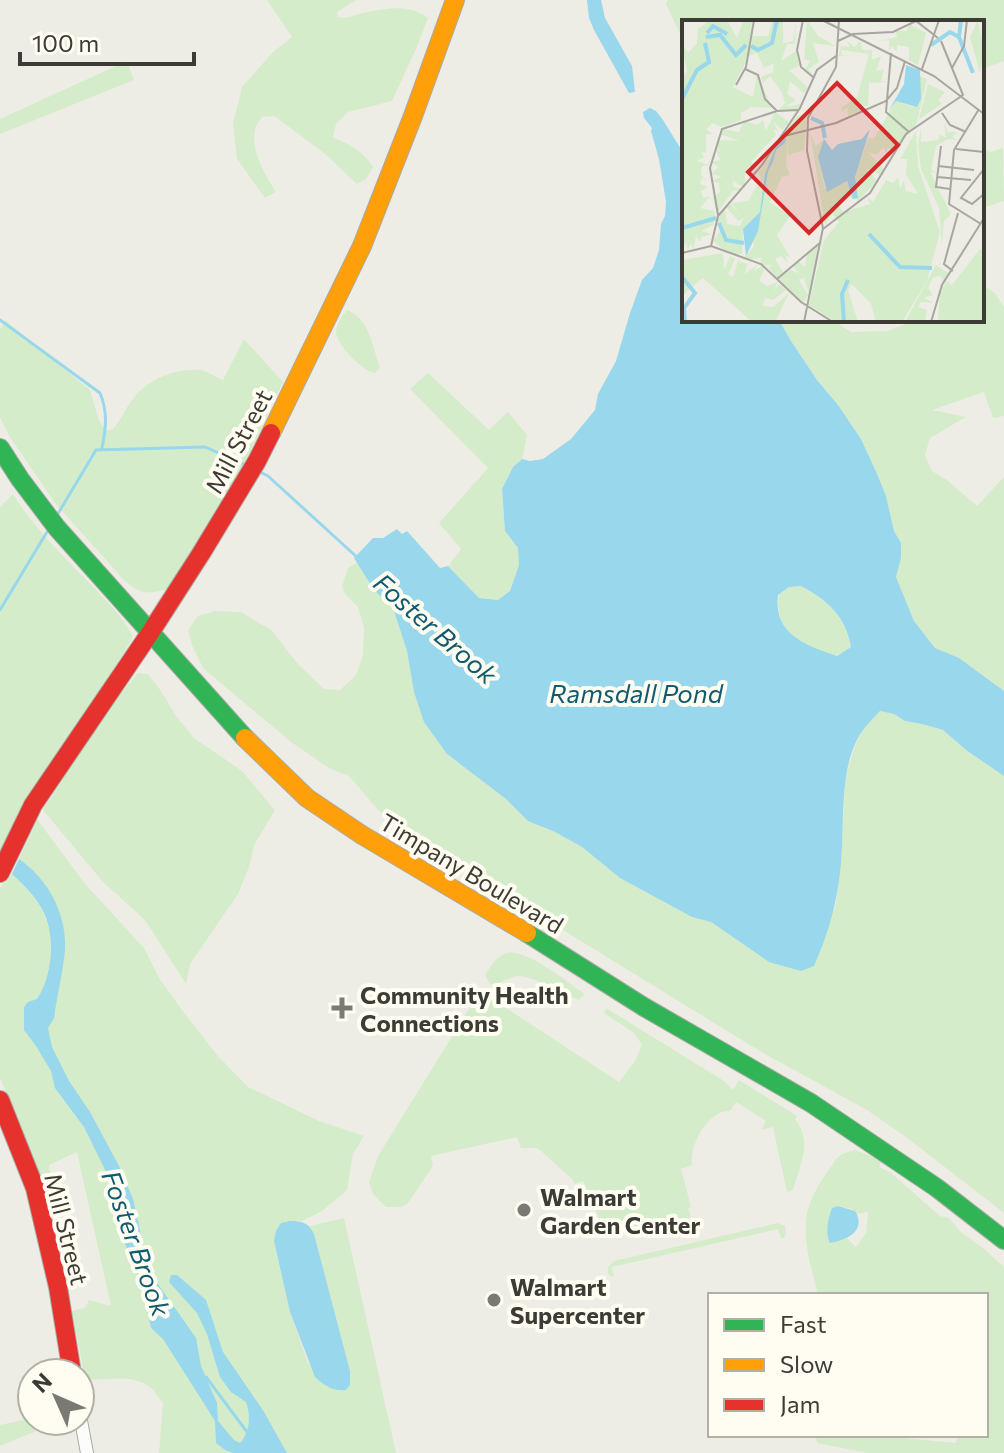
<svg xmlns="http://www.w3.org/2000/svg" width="1004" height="1453" font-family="Commissioner,sans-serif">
<rect width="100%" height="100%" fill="#eeede5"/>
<path fill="#d4ecc9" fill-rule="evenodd" d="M267,0H356L337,12L338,17L345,18C370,11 406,0 428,18L416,49L392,101L348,112L336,124L333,137C349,145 364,151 373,167L366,179L357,184L324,153L274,116L262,117C259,121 256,125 255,129C250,150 266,176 276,192L265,198L237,159L233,124L242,87L273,52L292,37Z
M667,0H1004V61L982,69V22H684V42L666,4Z
M127,61L134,80L0,134V119Z
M982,148L991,152L1003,148L1004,201L982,208Z
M982,284L995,293L1004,307V416L993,418L984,392L932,410L966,417L930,438L925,455L932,471L947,480L977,506L1004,477V691L959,658L935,648L914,621L896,577L901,558V544L894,531L886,496L878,476L861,439L838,405L817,380L791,341L779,320H832L851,332L887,331L917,320H982Z
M348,310C371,322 372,346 380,368L375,373C363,372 337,345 336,333C336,324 342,316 348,310Z
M5,320L90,390L99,421L106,430H112C123,418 124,410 133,399C147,379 176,368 200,370C207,371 216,377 223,380L244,339L283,382L236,481L167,589C147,595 140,594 124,580L55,503L10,437L0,417V330Z
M428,373L489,430L508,412L527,435L522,459L513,467L502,489L505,531L518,548L519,565L510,591L498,600L479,598L448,566L461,549L439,523L488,468L410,389Z
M13,494C34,529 66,558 94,588C108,603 123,617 133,636L126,649L32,795L0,853V507Z
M358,562L374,590L393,608L407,651L414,692L447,754L506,799L528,821L555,832L582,847L620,878L692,917L711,922L769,962L835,909L841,864L845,780L854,748L862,731L880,711L894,714L905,721L922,724L943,730L966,750L1004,776V1213L906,1137L867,1110L763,1053L444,857L398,825L378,810L349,776L329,768L291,742L203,668L192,645L188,630L198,616L215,611L241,612L271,630L298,664L324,689L340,690L356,675L363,655L364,628L358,607L345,594L342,586L348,568Z
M801,586C829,602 844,615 851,647L837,656C806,646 773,634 779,595L789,587Z
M138,673L148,674L161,691L176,716L194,738L242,771L275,810L254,845L249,867L238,894L190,964L186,984L145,920L103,882L43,810L109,708Z
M37,819L85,884L144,948L159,978L182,1010L217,1055L248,1087L319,1121L364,1136L353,1154L347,1190L322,1211L302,1221H290L274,1242L290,1312L308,1363L350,1385V1371L314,1234L310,1226L344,1218L396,1453H159L163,1403C159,1398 155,1391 150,1387C131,1373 107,1381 85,1379L72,1311L85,1308L89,1300L111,1306L77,1152L49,1165L53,1194L45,1201L24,1137L0,1078V888L12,874C29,890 43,905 49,928L51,915L19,859Z
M510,952C533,954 563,979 582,992L584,995L579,1000C565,994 532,976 519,976C508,976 501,986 490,984L485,975C491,965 499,954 510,952Z
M481,999L497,1002L619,1082L635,1061L642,1045L634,1033L604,1013L606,1008L724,1081L733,1090L739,1080L797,1116L795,1119C813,1143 800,1164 793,1190L787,1192L773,1127L761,1130L766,1121L736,1102L730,1111C708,1110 689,1145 692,1165L681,1169L691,1207L688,1208L691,1217L682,1225L653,1234L638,1226L597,1236L596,1233L604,1230L583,1181L575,1184L572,1179L540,1150L536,1148H521L517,1137L431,1156L433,1166L408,1203L402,1207H386L373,1194L369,1182L378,1156L474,1001Z
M855,1150L873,1157L881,1163L879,1167L890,1172L940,1216L949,1218L961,1232L984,1249L1004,1267V1453H868L817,1443L816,1435H873L956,1443L958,1435H986V1295H818C811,1265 799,1233 810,1203C816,1187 827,1173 836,1159L842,1154ZM838,1206L852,1209L857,1214L868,1212L866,1233L856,1247L847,1238L831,1243C825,1234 829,1219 832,1209Z
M778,1223L785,1226L786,1234L784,1238H781L778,1229L612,1267L614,1277L608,1274V1267L614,1261Z
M32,1418V1421H60L0,1446V1425Z"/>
<path fill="#99d7ec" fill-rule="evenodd" d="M587,0H601L605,18L632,66L635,92L629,93L594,30L589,18Z
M650,108L656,111L663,120L684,154V320H779L791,341L817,380L838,405L861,439L878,476L886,496L894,531L901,543V558L896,577L914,621L935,648L959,658L1004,691V776L966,750L943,730L922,724L905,721L894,714L880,711C875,717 868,723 863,730C838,765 845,821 841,864C837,902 830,930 814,966L801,971L769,962L711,922L692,917L620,878L582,847L555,832L528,821L506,799L447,754L424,722L414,692L407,651L393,608L374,590L354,558L373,538H383L397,529L402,534L407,531L440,568L448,566L479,598L498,600L510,591L519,565L518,548L505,531L502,489L513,467L522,459L530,461L543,459L571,439L595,410L598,394L616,361L630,313L642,280L653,268L659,250L661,224L665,216L666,202L659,159L651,131L652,128L644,118L643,112ZM801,586C828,601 845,615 851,647L837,656C806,646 773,634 778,595L789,587Z
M19,859C48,879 67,914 65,950C63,973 57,995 54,1018L48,1028L52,1047L69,1081L90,1112L119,1166L133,1199L148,1265L153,1277L196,1338L201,1366L217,1403L218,1421L234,1440L240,1443C250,1432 251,1416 246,1402L231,1392L220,1377L207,1334L197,1313L169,1282L171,1275H177L206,1300L223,1352L264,1412L287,1453H233L225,1450L216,1443L215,1421L163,1339L151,1328L141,1283L129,1256L118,1221L120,1195L114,1188L84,1127L55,1088L51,1071L36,1046L24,1030V1007L28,1002L37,999C52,977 56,938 44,913C37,898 24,885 12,874Z
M838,1206L855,1211C867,1231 847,1240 830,1243C825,1234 828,1218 832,1208Z
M290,1221C303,1221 309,1223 314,1234L350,1371V1385L346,1390C334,1392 323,1385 315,1377L290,1312L274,1241L276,1231L281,1223Z"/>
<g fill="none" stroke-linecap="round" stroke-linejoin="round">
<path stroke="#99d7ec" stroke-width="3" d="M0,320L100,393C108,412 106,428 102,448
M260,472L268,476L359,559
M56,517L96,450L205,447L246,465
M0,610L50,527
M206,1377L247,1432"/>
<g stroke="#abaaa5" stroke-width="14">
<path id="street" d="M80,1415L87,1453"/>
</g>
<g stroke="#abaaa5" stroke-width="20">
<path id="fast" d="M0,448L20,479L57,528L245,738
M527,933L644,1007L811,1103L937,1188L1004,1240"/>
</g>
<g stroke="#abaaa5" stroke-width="20">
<path id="slow" d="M271,433L362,246L413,116L455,0
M245,738L307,798L362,835L527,933"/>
</g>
<g stroke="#abaaa5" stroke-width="20">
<path id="jam" d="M0,873L33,805L150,633L202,552L257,461L271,433
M0,1100L35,1188L58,1287L72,1373"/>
</g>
<use href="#street" stroke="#fcfcfb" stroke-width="12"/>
<use href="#fast" stroke="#30b455" stroke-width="18"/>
<use href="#slow" stroke="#ff9f0a" stroke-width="18"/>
<use href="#jam" stroke="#e5322d" stroke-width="18"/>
</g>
<g fill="#7a7973" stroke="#fffdf1" stroke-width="3">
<path d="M338 996h8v8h8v8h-8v8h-8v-8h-8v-8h8z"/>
<circle cx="524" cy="1210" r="8"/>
<circle cx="494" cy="1300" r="8"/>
</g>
<g text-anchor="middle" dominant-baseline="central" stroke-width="8" stroke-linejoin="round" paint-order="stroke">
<g font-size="24" fill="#3c3b35" stroke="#fffdf1">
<text transform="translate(238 441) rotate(-62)">Mill Street</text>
<text transform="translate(472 873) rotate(31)">Timpany Boulevard</text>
<text transform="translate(67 1229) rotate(76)">Mill Street</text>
</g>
<g font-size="24" font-weight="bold" fill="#3c3b35" stroke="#fffdf1" text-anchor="start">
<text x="360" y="994">Community Health<tspan x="360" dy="28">Connections</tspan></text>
<text x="540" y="1196">Walmart<tspan x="540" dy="28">Garden Center</tspan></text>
<text x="510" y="1286">Walmart<tspan x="510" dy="28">Supercenter</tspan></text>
</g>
<g font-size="26" font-style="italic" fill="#115b72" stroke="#fffdf1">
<text transform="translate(436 628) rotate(41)">Foster Brook</text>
<text x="636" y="692">Ramsdall Pond</text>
<text transform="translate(137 1243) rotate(70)">Foster Brook</text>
</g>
</g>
<g transform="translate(682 20)">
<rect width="302" height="302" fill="#eeede5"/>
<path d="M28,0H45L55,18L61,2H70L64,42L51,67L71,77L75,55L90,88L69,87L59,93V100L40,107L30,103L24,110L31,114H24V133L19,132L22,137L15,141L28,145L20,146L19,155L26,162L20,158L18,164L26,167L19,171L21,178L28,176L18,188L32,191L33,196L31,205L19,211L29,214L19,217V222L14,216L11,230L9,223L6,230L4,223L0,226V59L5,51L0,24L6,33L15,23L16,9ZM91,0H101V24L111,21L114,0L113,24H105L99,41L114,31L117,46L107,50L126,68L122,73L108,61L105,74L114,80L103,87L118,84L117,89L96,90L103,83L100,73L88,56L81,63L79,57L91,52L92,43L82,48L75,33L67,36L71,16H86ZM125,0L136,16L154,26L131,23L137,42L126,49L131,55L123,49L128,41L122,39ZM296,0L302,32L298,53L288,17ZM227,4L244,13L236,45L227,40V27L215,25V32L210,26L207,31V20L197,21L215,17L214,11H225ZM164,21L173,27L178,21L181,30H190V40L199,36L194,51L202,49L199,61L205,62L187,63L186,86L176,85L180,90L166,96L165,87L160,92V87L175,77L187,34L160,30L159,35L165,36H157L159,26L168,27ZM238,56L245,59L234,105L214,129L205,128V137L202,127L194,135L186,132L202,149L198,155L184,148L195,161L175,182L173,157L186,118H192L214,81L231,87ZM246,64L263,72L256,80L260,84L237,99ZM93,92L107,102L100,110L91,102L97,112L92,109L94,115L69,142L74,146L65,147L72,154L63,151V168L51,161V167L62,169L51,171L35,193L31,177L38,172L37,163L29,161L40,157L29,154L36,147L30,142L38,140L33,126L40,134L34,125L38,120L57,121L38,114L40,109L57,112L62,101L75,105L81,100L84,111ZM125,94L122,130L106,135V120L104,145L108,155L100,157L88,182L108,196L95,215L108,237L103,236L106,243L99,236L93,239L101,252L95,258L86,247L92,246L79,244L80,238L59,240L72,227L70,216L63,217L65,207L61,209L60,234H47L31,221L38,211L34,202L43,188L45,204L58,206L62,198L56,201L44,187L49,184L59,196L50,183L66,181L79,159L76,153L115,96ZM262,102L266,112H275L270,117L275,120L266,119L254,126L249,150L255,153L248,152L269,194L262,201L260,226L257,188L239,149L236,125L239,108V122L256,120L258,114L264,118ZM234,111L236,146L258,212L245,261L220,302H194L189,284L170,264L166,270L176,302H154L127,285L142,220L157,202L150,194L143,205L128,113L134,126L142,119L136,137L143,169L163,161L168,166L171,179L165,177L157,186L161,192L188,184L185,177L191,182L204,160L211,163L216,157L218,169L222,160L224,171L236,174L224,154L225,139H218ZM138,223L127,273L122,258L117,260L126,275L121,283L97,259L107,249L117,254L111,245L116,241L123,247L125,233ZM298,229L302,230V302H256L258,273L265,261L270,265ZM41,233L42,250L48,236L53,239L46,254L51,257L56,241L65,244L63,254L76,244L72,251L80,246L82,250L77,261L85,266L96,262L91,272L97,264L104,270L91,280L83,278L81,286L91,287L107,273L93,302H70L21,258L0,276V240ZM254,245L266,253L261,262L259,256L251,257L246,268L251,275L242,278L252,283L239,282L236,287L245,290L243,302H223Z" fill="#d4ecc9"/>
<path d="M224,45L238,50L239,79L235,87L214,81L206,92L222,64ZM188,109L173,157L176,178L171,179L165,161L145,172L136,137L142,119L150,130L156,124L180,119ZM104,117L103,123L94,130L91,142L86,151L76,211L64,236L61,209L78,192L83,154L93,128Z" fill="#99d7ec"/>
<path fill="none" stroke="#99d7ec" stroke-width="4" d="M25,13L31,6L45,14M24,17L38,15L54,35L64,25M277,17L291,53M249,25L268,12L277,17L279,0M69,26L76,30L90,23L95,0M0,79L15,50L27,42L23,23M129,98L140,103L143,118M37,203L44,220L62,223M0,208L34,198M187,214L218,247L250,248M0,257L13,273L2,288L3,302M162,302L160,274L166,260"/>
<path fill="none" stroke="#a7a69f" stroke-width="2" d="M121,0L115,30L119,47L131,57M140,0L252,56L302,94M156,21L171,14L211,12L234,1L256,18M209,33L204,92L227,112M270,48L282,26L285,0M63,49L76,55L83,79L95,91M240,49L257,0M54,65L64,47L72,0M297,89L272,130L267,184L299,204M260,93L268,105L284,112M98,117L154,103L204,81L215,68L223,41M259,126L254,167L268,169M274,129L302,132M256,146L292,150M302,149L279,178L290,184L302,174M255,157L289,160M36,195L28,148L40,109L95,91L116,90M141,209L188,173L224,114L281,75L259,21M29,226L36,196L80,145L118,88L135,50L154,36M0,233L29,226L79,244L119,282L151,302M271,251L262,244L276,193M95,259L139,222M122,302L141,208L125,131L126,98L154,47L157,0M249,302L260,265L302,198"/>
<path fill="#d62828" fill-opacity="0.15" stroke="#d62828" stroke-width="4" d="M155,63L216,125L127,213L66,152Z"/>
<rect width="302" height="302" fill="none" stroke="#3c3b35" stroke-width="4"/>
</g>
<rect x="708" y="1293" width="280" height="144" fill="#fffdf1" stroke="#b1afa6" stroke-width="2"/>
<rect x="724" y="1319" width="40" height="12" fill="#30b455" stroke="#b1afa6" stroke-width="2"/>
<text x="780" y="1333" font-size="24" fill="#3c3b35">Fast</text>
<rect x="724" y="1359" width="40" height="12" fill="#ff9f0a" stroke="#b1afa6" stroke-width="2"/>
<text x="780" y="1373" font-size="24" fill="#3c3b35">Slow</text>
<rect x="724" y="1399" width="40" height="12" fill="#e5322d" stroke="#b1afa6" stroke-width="2"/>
<text x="780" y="1413" font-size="24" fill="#3c3b35">Jam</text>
<g transform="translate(56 1397) rotate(315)"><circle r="38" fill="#fffdf1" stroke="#b1afa6" stroke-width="2"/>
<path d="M0-6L14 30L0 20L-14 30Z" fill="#7a7973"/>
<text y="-12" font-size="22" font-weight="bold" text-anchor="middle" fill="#3c3b35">N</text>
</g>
<path d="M20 52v12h174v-12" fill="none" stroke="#3c3b35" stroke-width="4"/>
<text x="32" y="52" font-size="24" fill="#3c3b35" stroke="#fffdf1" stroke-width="6" paint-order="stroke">100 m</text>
</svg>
